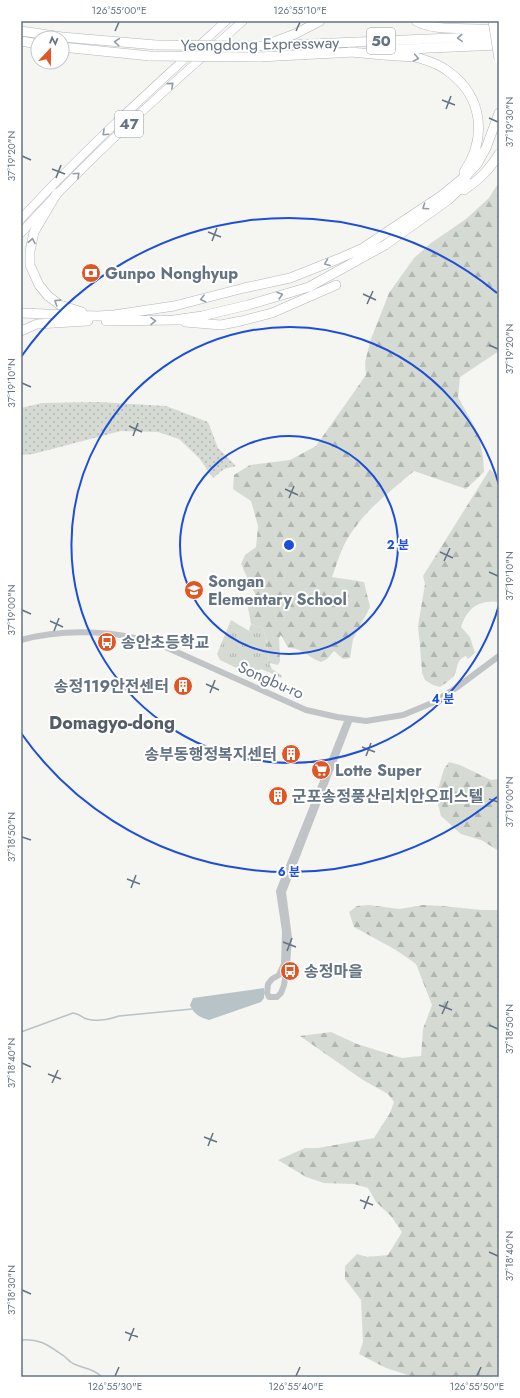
<svg xmlns="http://www.w3.org/2000/svg" width="520" height="1398" font-family="Jost,'Noto Sans KR',sans-serif">
<defs>
<pattern id="grass-tufts" width="24" height="20" patternUnits="userSpaceOnUse"><rect width="24" height="20" fill="#d5dbd2"/><path d="M3 7l-1-3M5 7V3M7 7l1-3M15 17l-1-3M17 17v-4M19 17l1-3" fill="none" stroke="#b0b6b0"/></pattern>
<pattern id="forest-firs" width="22" height="20" patternUnits="userSpaceOnUse"><rect width="22" height="20" fill="#d5dbd2"/><path d="M5 1l3.5 6h-7zM16 11l3.5 6h-7z" fill="#b0b6b0"/></pattern>
<pattern id="park-dots" width="8" height="8" patternUnits="userSpaceOnUse"><rect width="8" height="8" fill="#d5dbd2"/><path d="M2 2h.1M6 6h.1" fill="none" stroke="#b0b6b0" stroke-width="1.8" stroke-linecap="round"/></pattern>
</defs>
<rect width="100%" height="100%" fill="#f5f5f1"/>
<path fill="url(#grass-tufts)" d="M231,620L251,632L249,630L251,624L263,628L267,643L269,663L272,669L281,675L282,678L261,669L251,675L220,660L217,654Z"/>
<path fill="url(#forest-firs)" d="M499,182V351L460,377L458,397L479,435L483,457L484,472L466,489L414,471C393,489 370,506 354,529C343,542 338,561 332,577L364,582L370,607L353,639L350,658L343,659L334,651L327,659L321,662C309,658 302,647 288,648L281,635L279,638L280,661L278,665L269,663L267,643L263,628L251,624L247,602L256,596L241,564L245,555L256,547L258,526L251,501L233,489L234,475L250,465L290,460L316,446L366,375L365,362L371,339L389,293L414,258L431,243L466,219L489,198Z
M490,469L499,479V602C479,599 467,608 461,627L470,637L475,653L468,659L466,656C455,660 459,669 453,677C449,681 444,684 440,687L433,685L425,680L422,673L420,646L418,626L425,584L423,576Z
M449,762L460,765L491,780L499,779V851L481,840L461,834L441,816L436,796L444,769Z
M369,905L399,909L423,905L442,906L482,910H499V1377H414L386,1368L359,1354L363,1342L361,1300L345,1279V1266L357,1254L367,1257L388,1255L402,1232L391,1216L376,1202L368,1188L354,1184L324,1183L306,1177L278,1160L305,1148H318L374,1138L390,1113L394,1102L388,1094L363,1080L300,1036L331,1032L357,1044L402,1058L421,1056L423,1029L432,1005L416,964L396,950L354,927L349,912L357,906Z"/>
<path fill="url(#park-dots)" d="M98,402L166,406L208,422L218,448L236,466L224,469L213,478L199,458L179,439L158,432L121,431L33,454L21,455V408L42,403Z"/>
<path fill="#b7c3c7" d="M264,988V998L261,1002L209,1020C199,1017 194,1014 190,1005L193,998Z"/>
<g fill="none" stroke-linecap="round" stroke-linejoin="round">
<path stroke="#b7c3c7" stroke-width="1.5" d="M21,1032L73,1013C81,1014 82,1018 87,1019C97,1022 110,1019 119,1016L192,1009
M21,1340C40,1338 49,1346 64,1356C67,1359 70,1362 74,1364C85,1369 93,1368 102,1377"/>
<g stroke="#b3b7bb" stroke-width="9">
<path id="primary" d="M21,219C85,149 156,85 226,21
M21,233C89,157 166,89 243,21"/>
</g>
<g stroke="#b3b6b9" stroke-width="10">
<path id="motorway" d="M416,21C437,33 474,26 499,31
M21,31L62,37L156,45
M21,41L38,44
M271,43L295,34L320,21
M264,46L499,36
M62,47L150,56
M386,50L499,45
M349,52C365,53 381,55 398,56C405,57 412,56 419,58C429,61 441,65 449,72C483,97 487,138 464,172
M259,57L355,52
M464,190C480,179 489,170 499,154
M57,193L34,232L30,251V265L39,285L48,296L60,305L82,312
M21,313L97,316L114,315L174,306L244,288L290,278L338,259L363,248L441,196L467,175L477,164L486,148L499,113
M106,321L174,320L202,316L248,305L309,287L385,245L448,200L467,182
M185,322L221,325L241,321L272,313L336,285
M21,331L37,324L88,321"/>
</g>
<path stroke="#c0c4c7" stroke-width="6" d="M21,640C64,628 119,630 161,645L306,710L337,717L366,721L403,715L432,703L456,688L499,656
M348,719L279,891L285,931L284,964L279,975L272,979L268,984L267,993L269,997H277L281,993L284,985L287,965L289,938L283,892L350,719"/>
<use href="#primary" stroke="#fff" stroke-width="8"/>
<use href="#motorway" stroke="#fff" stroke-width="9"/>
<g stroke="#b3b6b9" stroke-width="10" stroke-linecap="butt">
<path id="motorway-bridge" d="M493,21L499,59
M156,45L264,46
M150,56L259,57"/>
</g>
<use href="#motorway-bridge" stroke="#fff" stroke-width="9"/>
</g>
<defs><path id="oneway-chevron" d="M-2-3.5L2.5 0L-2 3.5" fill="none" stroke-width="1.6" stroke-linecap="round" stroke-linejoin="round"/></defs>
<g stroke="#929da7">
<use href="#oneway-chevron" transform="translate(460 38) rotate(177)"/>
<use href="#oneway-chevron" transform="translate(117 42) rotate(-175)"/>
<use href="#oneway-chevron" transform="translate(416 58) rotate(10)"/>
<use href="#oneway-chevron" transform="translate(171 85) rotate(-41)"/>
<use href="#oneway-chevron" transform="translate(105 133) rotate(137)"/>
<use href="#oneway-chevron" transform="translate(77 175) rotate(-43)"/>
<use href="#oneway-chevron" transform="translate(425 207) rotate(146)"/>
<use href="#oneway-chevron" transform="translate(32 241) rotate(-79)"/>
<use href="#oneway-chevron" transform="translate(327 263) rotate(159)"/>
<use href="#oneway-chevron" transform="translate(280 295) rotate(-17)"/>
<use href="#oneway-chevron" transform="translate(203 299) rotate(166)"/>
<use href="#oneway-chevron" transform="translate(57 302) rotate(-147)"/>
<use href="#oneway-chevron" transform="translate(153 321) rotate(-1)"/>
</g>
<path fill="none" stroke="#647381" stroke-width="1.5" d="M115,31L119,22M296,31L300,22M442,100L455,105M446,109L451,96M489,118L498,122M22,156L31,160M52,169L65,174M56,178L61,165M208,232L221,237M212,241L217,228M363,294L376,300M367,304L373,291M489,345L498,349M22,383L31,387M129,426L142,432M133,436L138,423M285,489L298,495M289,498L294,486M440,552L453,558M444,561L450,548M489,572L498,576M22,610L31,614M50,621L63,627M54,631L59,618M206,684L219,690M210,693L215,680M362,747L375,752M366,756L371,743M489,799L498,802M22,837L31,840M127,879L140,884M131,888L136,875M283,942L296,947M287,951L292,938M439,1005L452,1010M442,1014L448,1001M489,1025L498,1029M22,1063L31,1067M48,1074L61,1079M52,1083L58,1070M204,1137L217,1142M208,1146L213,1133M360,1200L373,1205M364,1209L369,1196M489,1252L498,1256M22,1290L31,1294M125,1332L138,1337M129,1341L134,1328M115,1376L119,1367M296,1376L300,1367M477,1376L481,1367"/>
<g fill="none" stroke="#1d4ed8" stroke-width="2">
<circle cx="289" cy="545" r="109"/>
<path d="M499 605A218 218 0 1 1 499 485"/>
<path d="M497 797A327 327 0 0 1 21 733M21 357A327 327 0 0 1 497 293"/>
</g>
<defs>
<g id="bank-disc" transform="scale(1)"><circle r="9.5" fill="#e05625" stroke="#fff"/><path d="M-6-4H6V4H-6ZM0-2.3a2.3 2.3 0 1 0 0 4.6a2.3 2.3 0 1 0 0-4.6Z" fill="#fff"/></g>
<g id="school-disc" transform="scale(1)"><circle r="9.5" fill="#e05625" stroke="#fff"/><path d="M0-5L7-2L0 1L-7-2ZM-4 1L0 2.5L4 1V4Q0 6-4 4Z" fill="#fff"/></g>
<g id="bus-disc" transform="scale(1)"><circle r="9.5" fill="#e05625" stroke="#fff"/><path d="M-5-6H5V4H4V6H2V4H-2V6H-4V4H-5ZM-3.5-4V0h7V-4ZM-3.5 1.2v1.5H-2V1.2ZM2 1.2v1.5H3.5V1.2Z" fill="#fff"/></g>
<g id="building-disc" transform="scale(1)"><circle r="9.5" fill="#e05625" stroke="#fff"/><path d="M-4-6H4V6H1V3H-1V6H-4ZM-2.5-4.3h1.7v1.8h-1.7ZM.8-4.3h1.7v1.8H.8ZM-2.5-1h1.7V.8h-1.7ZM.8-1h1.7V.8H.8Z" fill="#fff"/></g>
<g id="supermarket-disc" transform="scale(1)"><circle r="9.5" fill="#e05625" stroke="#fff"/><path d="M-6-5.5h2.5l.6 2H6L4.5 2H-2.5L-4.4-4H-6ZM-1.5 3.2a1.3 1.3 0 1 0 .1 0ZM3 3.2a1.3 1.3 0 1 0 .1 0Z" fill="#fff"/></g>
</defs>
<g fill-rule="evenodd">
<use href="#bank-disc" x="91" y="273"/>
<use href="#school-disc" x="194" y="590"/>
<use href="#bus-disc" x="107" y="642"/>
<use href="#building-disc" x="183" y="686"/>
<use href="#building-disc" x="291" y="754"/>
<use href="#supermarket-disc" x="321" y="770"/>
<use href="#building-disc" x="278" y="796"/>
<use href="#bus-disc" x="290" y="971"/>
</g>
<g text-anchor="middle" dominant-baseline="central" stroke-width="4" stroke-linejoin="round" paint-order="stroke">
<g fill="#fff" stroke="#929da7" stroke-width="1">
<rect x="367" y="28" width="28" height="26" rx="3"/>
<rect x="115" y="111" width="28" height="26" rx="3"/>
</g>
<g font-size="15" font-weight="bold" fill="#647381">
<text x="381" y="41">50</text>
<text x="129" y="124">47</text>
</g>
<g font-size="16" fill="#647381" stroke="#fff">
<text transform="translate(260 44) rotate(-1)">Yeongdong Expressway</text>
<text transform="translate(271 680) rotate(24)">Songbu-ro</text>
</g>
<g font-size="16" font-weight="bold" fill="#647381" stroke="#fff" text-anchor="start">
<text x="105" y="273">Gunpo Nonghyup</text>
<text x="208" y="581">Songan<tspan x="208" dy="18">Elementary School</tspan></text>
<text x="121" y="642">송안초등학교</text>
<text x="169" y="686" text-anchor="end">송정119안전센터</text>
<text x="277" y="754" text-anchor="end">송부동행정복지센터</text>
<text x="335" y="770">Lotte Super</text>
<text x="292" y="796">군포송정풍산리치안오피스텔</text>
<text x="304" y="971">송정마을</text>
</g>
<g font-size="18" font-weight="bold" fill="#525d67" stroke="#fff">
<text x="112" y="723">Domagyo-dong</text>
</g>
</g>
<circle cx="289" cy="545" r="6" fill="#1d4ed8" stroke="#fff" stroke-width="2"/>
<g font-size="12" text-anchor="middle" font-weight="bold" fill="#1d4ed8" stroke="#fff" stroke-width="4" stroke-linejoin="round" paint-order="stroke">
<text x="398" y="549">2 분</text>
<text x="443" y="703">4 분</text>
<text x="289" y="876">6 분</text>
</g>
<rect width="520" height="1398" fill="none" stroke="#ffffff" stroke-width="44"/>
<g transform="translate(50 50) rotate(22)"><circle r="19" fill="#ffffff" stroke="#c1c7cd"/>
<path d="M0-3L7 15L0 10L-7 15Z" fill="#e05625"/>
<text y="-6" font-size="11" font-weight="bold" text-anchor="middle" fill="#647381">N</text>
</g>
<rect x="22" y="22" width="476" height="1354" fill="none" stroke="#647381" stroke-width="1.5"/>
<g font-size="10" text-anchor="middle" fill="#647381">
<text x="119" y="14">126°55'00"E</text>
<text x="300" y="14">126°55'10"E</text>
<text transform="translate(509 122) rotate(-90)" y="4">37°19'30"N</text>
<text transform="translate(11 156) rotate(-90)" y="4">37°19'20"N</text>
<text transform="translate(509 349) rotate(-90)" y="4">37°19'20"N</text>
<text transform="translate(11 383) rotate(-90)" y="4">37°19'10"N</text>
<text transform="translate(509 576) rotate(-90)" y="4">37°19'10"N</text>
<text transform="translate(11 610) rotate(-90)" y="4">37°19'00"N</text>
<text transform="translate(509 802) rotate(-90)" y="4">37°19'00"N</text>
<text transform="translate(11 837) rotate(-90)" y="4">37°18'50"N</text>
<text transform="translate(509 1029) rotate(-90)" y="4">37°18'50"N</text>
<text transform="translate(11 1063) rotate(-90)" y="4">37°18'40"N</text>
<text transform="translate(509 1256) rotate(-90)" y="4">37°18'40"N</text>
<text transform="translate(11 1290) rotate(-90)" y="4">37°18'30"N</text>
<text x="115" y="1390">126°55'30"E</text>
<text x="296" y="1390">126°55'40"E</text>
<text x="477" y="1390">126°55'50"E</text>
</g>
</svg>
